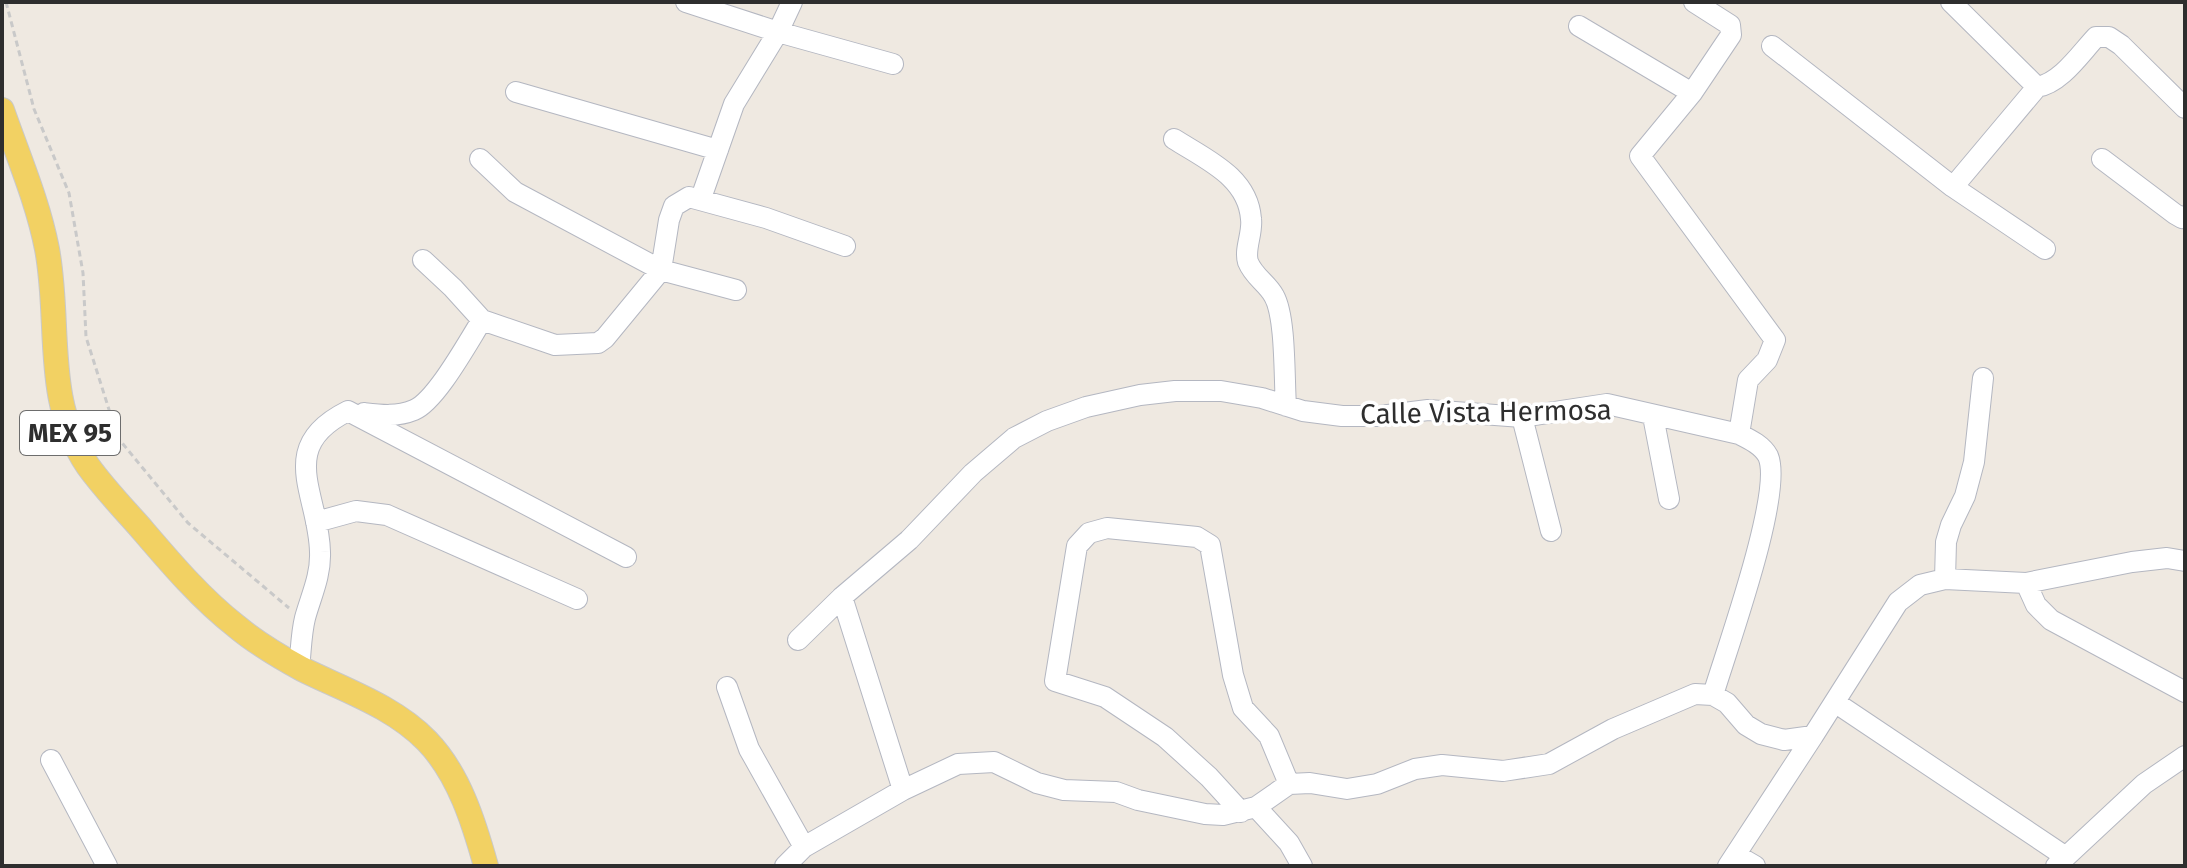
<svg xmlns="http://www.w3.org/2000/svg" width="2187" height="868" font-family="'Fira Sans',sans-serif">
<rect width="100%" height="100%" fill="#efe9e1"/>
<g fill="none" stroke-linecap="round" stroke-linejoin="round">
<g stroke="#b4b7c1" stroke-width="22">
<path id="minor" d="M686,2L778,32L893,64
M1694,2L1730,25L1731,35L1692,93L1640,156L1775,340L1767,360L1748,380L1739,434
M1951,2L2037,87C2061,83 2080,54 2096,37H2109L2121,45L2185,108
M1579,26L1692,93
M1772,46L1953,187L2037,87
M516,92L718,150
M1174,139C1207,160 1248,177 1251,219C1253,233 1244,249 1248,262C1254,277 1267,283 1274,296C1286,317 1284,379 1286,406
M480,159L515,192L661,270L736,290
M2102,159L2175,214L2182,218L2185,216
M1953,187L2045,249
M701,198L734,104L778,32L792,2
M423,260L453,288L482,320L555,345L598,343L605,338L661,270L669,220L674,206L689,197L766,218L845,246
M364,413C381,415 397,417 414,410C436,401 468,342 482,320
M1653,416L1669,499
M1522,417L1551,531
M316,522L356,511L387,515L577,599
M1945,579L1946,542L1951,525L1965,496L1974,462L1983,378
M2026,583L2036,605L2051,620L2185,692
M842,597L903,790
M798,640L842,597L909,540L973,473L1014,438L1047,421L1086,407L1140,395L1175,391H1221L1262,398L1303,411L1342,416H1380L1428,410L1522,417L1607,404L1739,434C1749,439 1762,445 1768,456C1784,492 1726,651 1713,695
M299,668C301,652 301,634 305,618C311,596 321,576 320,552C319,494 275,447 348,411L626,557
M727,687L749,749L804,847
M1836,703L2066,857
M51,760L107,866
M1256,807L1289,843L1302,866
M1241,812L1209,777L1165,737L1105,697L1055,681L1077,546L1089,533L1107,528L1197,537L1210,545L1233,675L1243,708L1269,736L1289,784
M1736,855L1755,866
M785,866L804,847L903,790L958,764L994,762L1037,783L1064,790L1116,792L1138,800L1205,814L1223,815L1256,807L1289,784L1310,783L1347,789L1377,784L1415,769L1442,765L1503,771L1549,764L1613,729L1695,694L1713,695L1727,703L1746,725L1761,734L1784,740L1813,736L1898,602L1920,585L1945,579L2026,583L2132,562L2167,558L2185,561
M1728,866L1813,736
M2056,866L2144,784L2185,756"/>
</g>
<g stroke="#c9c9c9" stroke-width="26">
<path id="major" d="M2,110C18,156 38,202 47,249C61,323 43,400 88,466C103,487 122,507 139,526C169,561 200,598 236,626C255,642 280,657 302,669C344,690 393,706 427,741C459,774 474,823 486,866"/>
</g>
<path stroke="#c9c9c9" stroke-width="3" stroke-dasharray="6 4" stroke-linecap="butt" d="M6,2L34,109L69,193L83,273L86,337L118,438L188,523L289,608"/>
<use href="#minor" stroke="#fff" stroke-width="20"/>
<use href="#major" stroke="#f2d163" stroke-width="24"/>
</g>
<g text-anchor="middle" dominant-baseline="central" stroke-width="7" stroke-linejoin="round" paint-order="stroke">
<rect fill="#fff" stroke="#6d6d6d" stroke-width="2" x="20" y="411" width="100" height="44" rx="6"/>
<g font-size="26" font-weight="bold" fill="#2e2e2e">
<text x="70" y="433">MEX 95</text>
</g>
<g font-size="28" fill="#2e2e2e" stroke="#fff">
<text transform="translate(1486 412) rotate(-1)">Calle Vista Hermosa</text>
</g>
</g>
<rect width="2187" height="868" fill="none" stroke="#2e2e2e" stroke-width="8"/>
</svg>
